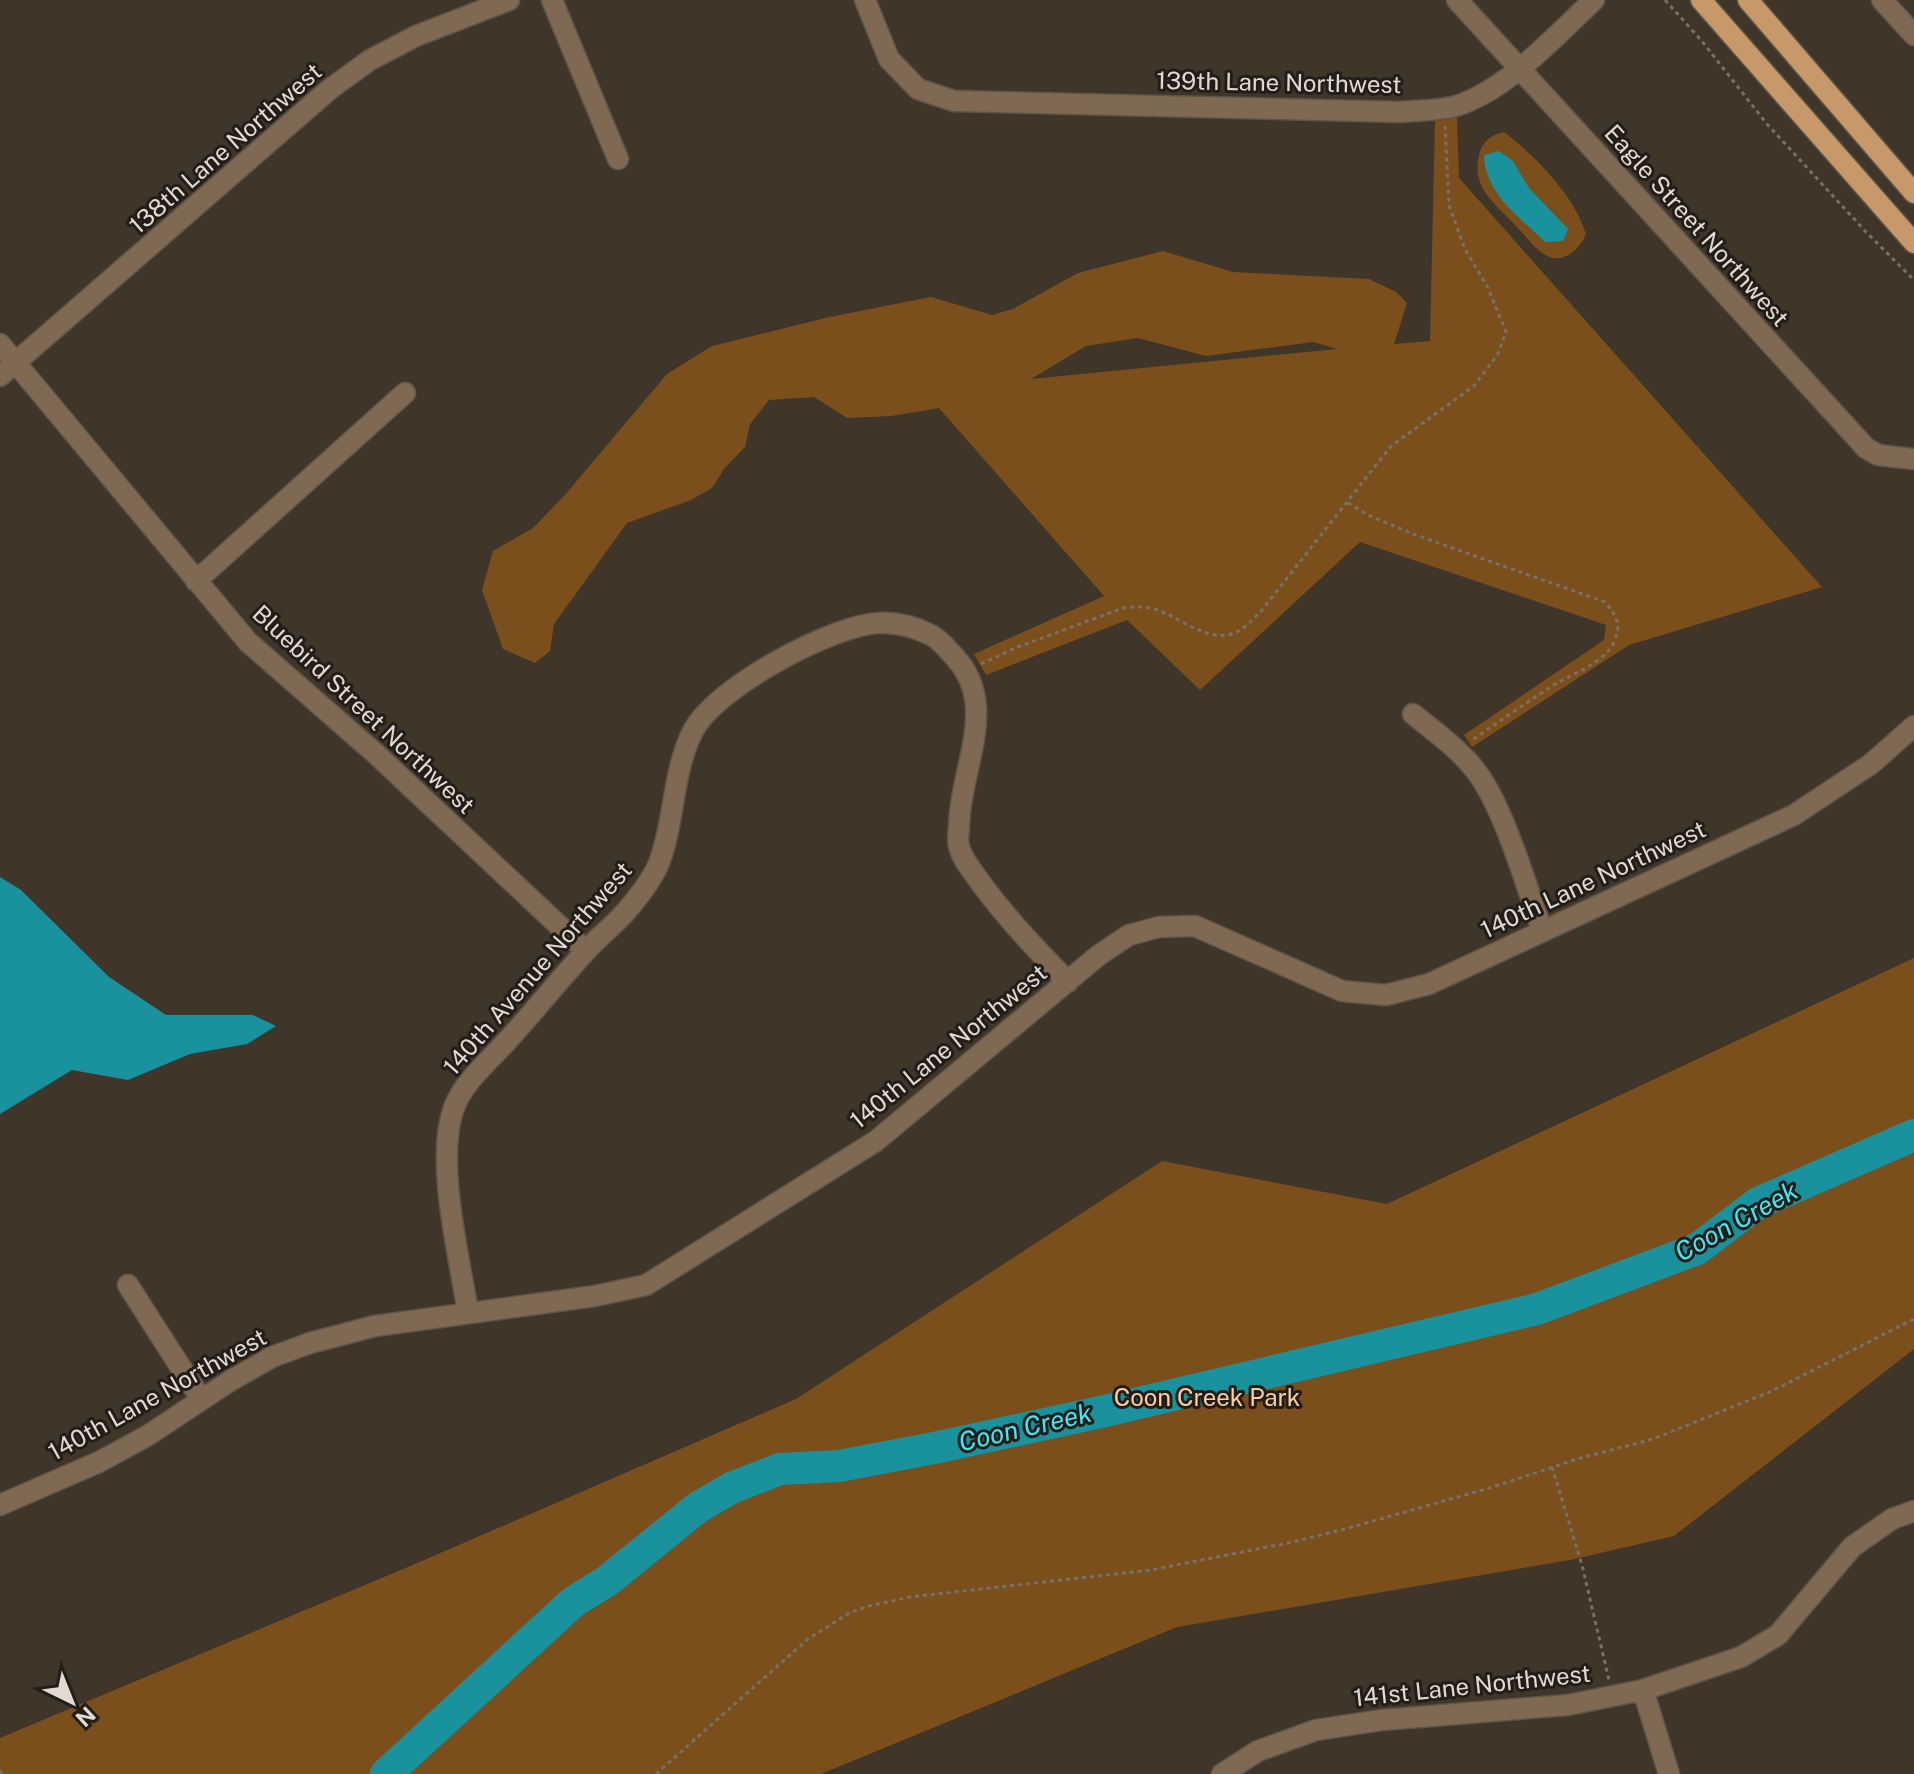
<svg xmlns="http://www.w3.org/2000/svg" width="1914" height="1774" font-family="'Public Sans',sans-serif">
<rect width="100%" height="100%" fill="#403529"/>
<path fill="#7a4f1c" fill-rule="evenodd" d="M1457,116L1459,178L1822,587L1629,645L1472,747L1464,735L1604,640L1606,625L1360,542L1200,690L1127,620L986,675L974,654L1104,596L939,408L891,416L847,418L814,397L769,400L750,424L745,447L724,469L712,488L691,500L627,523L554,624L550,651L535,663L503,649L482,590L493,551L533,528L564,496L667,374L712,346L830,317L931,297L992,315L1013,309L1078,273L1163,251L1233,272L1369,279L1396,292L1407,303L1394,344L1430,341L1435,121ZM1138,338L1206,356L1313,342L1337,349L1031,379L1086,346Z
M1504,132C1536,157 1574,195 1586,234C1581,246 1569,260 1554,258C1539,256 1527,237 1517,227C1496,204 1471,189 1479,155C1483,141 1490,135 1504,132Z
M1914,958V1349L1674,1536L1570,1560L1177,1627L821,1774H0V1738L408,1567L796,1399L1162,1161L1387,1204Z"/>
<path fill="#1a929e" d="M1499,151L1513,161L1529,188L1568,229L1563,241L1545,242C1520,217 1485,194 1484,155Z
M0,877L21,890L109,977L166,1015H253L276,1026L247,1044L190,1054L128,1080L72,1070L0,1114Z"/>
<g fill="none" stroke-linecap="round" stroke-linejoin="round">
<path stroke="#1a929e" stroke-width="32" d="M386,1774L573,1602L607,1581L697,1508L731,1488L780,1469L839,1466L934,1448L1105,1411L1537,1309L1697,1249L1758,1203L1914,1135"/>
<g stroke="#5d5348" stroke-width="23">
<path id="minor" d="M552,0L618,159
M865,0L889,59L918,89L954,101L1400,112C1418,110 1439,111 1456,106C1507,90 1555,36 1594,0
M1457,0L1866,448L1878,455L1914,459
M1882,0L1914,35
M0,344L248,642L376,754L586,951
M0,376L330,89L370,60L416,36L509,0
M196,581L405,393
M1413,714C1435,732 1458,748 1476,771C1504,808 1526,885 1542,930
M128,1285L201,1399
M468,1312C459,1255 434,1158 455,1105C465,1081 489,1061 506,1042C533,1013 558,981 586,951C599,936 616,924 629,908C639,896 653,878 659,863C675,821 672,774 692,733C712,689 832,625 879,623C898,622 915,627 931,635C939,639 945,646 951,653C1002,703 960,766 959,826C959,832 957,840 959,846C962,860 975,874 983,886C1009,921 1038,951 1068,982
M0,1505L99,1462L147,1436L230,1381L272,1357L310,1343L375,1326L595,1296L646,1285L876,1141L1099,955L1129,935L1159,927L1195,926L1342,991L1386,995L1429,984L1794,815L1871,764L1914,726
M1643,1690L1669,1774
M1222,1774L1258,1751L1316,1730L1382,1720L1568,1705L1643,1690L1741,1657L1778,1635L1852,1547L1892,1519L1914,1511"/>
</g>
<g stroke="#5d5348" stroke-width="23">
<path id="major" d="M1701,0L1914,243
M1748,0L1914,193"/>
</g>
<path stroke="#7a7066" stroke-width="3" stroke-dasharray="4 4" stroke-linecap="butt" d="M1665,0L1701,40L1767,124L1866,232L1914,280
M1348,503L1368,515L1413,534L1605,602C1616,615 1622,625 1614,642C1603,665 1570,674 1549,688C1523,705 1497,723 1471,741
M981,664L1015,648L1123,608C1134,607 1143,606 1154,609C1182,617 1214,650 1243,628C1250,623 1256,616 1262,610L1391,446L1474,386L1498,354L1506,332L1488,288L1465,249L1449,205L1445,126
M1552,1467L1582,1565L1609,1680
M0,1770L2,1774
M656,1774L808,1639L851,1612L869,1606L910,1597L1151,1570L1293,1542L1352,1527L1493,1487L1577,1459L1653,1439L1772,1391L1914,1319"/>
<use href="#minor" stroke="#806953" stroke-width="20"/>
<use href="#major" stroke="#c7996a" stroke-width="20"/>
</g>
<g text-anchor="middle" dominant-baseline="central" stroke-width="6" stroke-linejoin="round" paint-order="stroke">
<g font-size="24" fill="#e1dad3" stroke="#231d18">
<text transform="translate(1279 82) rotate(1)">139th Lane Northwest</text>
<text transform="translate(225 148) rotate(-41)">138th Lane Northwest</text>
<text transform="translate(1697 225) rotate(48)">Eagle Street Northwest</text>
<text transform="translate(364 709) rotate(43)">Bluebird Street Northwest</text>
<text transform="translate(1593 879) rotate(-25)">140th Lane Northwest</text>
<text transform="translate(537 968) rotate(-49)">140th Avenue Northwest</text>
<text transform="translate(948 1046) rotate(-39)">140th Lane Northwest</text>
<text transform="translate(157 1394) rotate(-29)">140th Lane Northwest</text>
<text transform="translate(1472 1685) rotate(-6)">141st Lane Northwest</text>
</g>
<g font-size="24" fill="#facea1" stroke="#231d18">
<text x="1207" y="1397">Coon Creek Park</text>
</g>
<g font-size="26" font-style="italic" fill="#47e4f5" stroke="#231d18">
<text transform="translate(1736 1221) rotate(-29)">Coon Creek</text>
<text transform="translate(1025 1427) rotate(-13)">Coon Creek</text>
</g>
</g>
<g transform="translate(72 1702) rotate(137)" stroke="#231d18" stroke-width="6" paint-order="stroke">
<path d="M0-6L14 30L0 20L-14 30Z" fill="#e1dad3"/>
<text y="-12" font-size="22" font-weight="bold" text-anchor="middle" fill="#e1dad3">N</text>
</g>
</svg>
